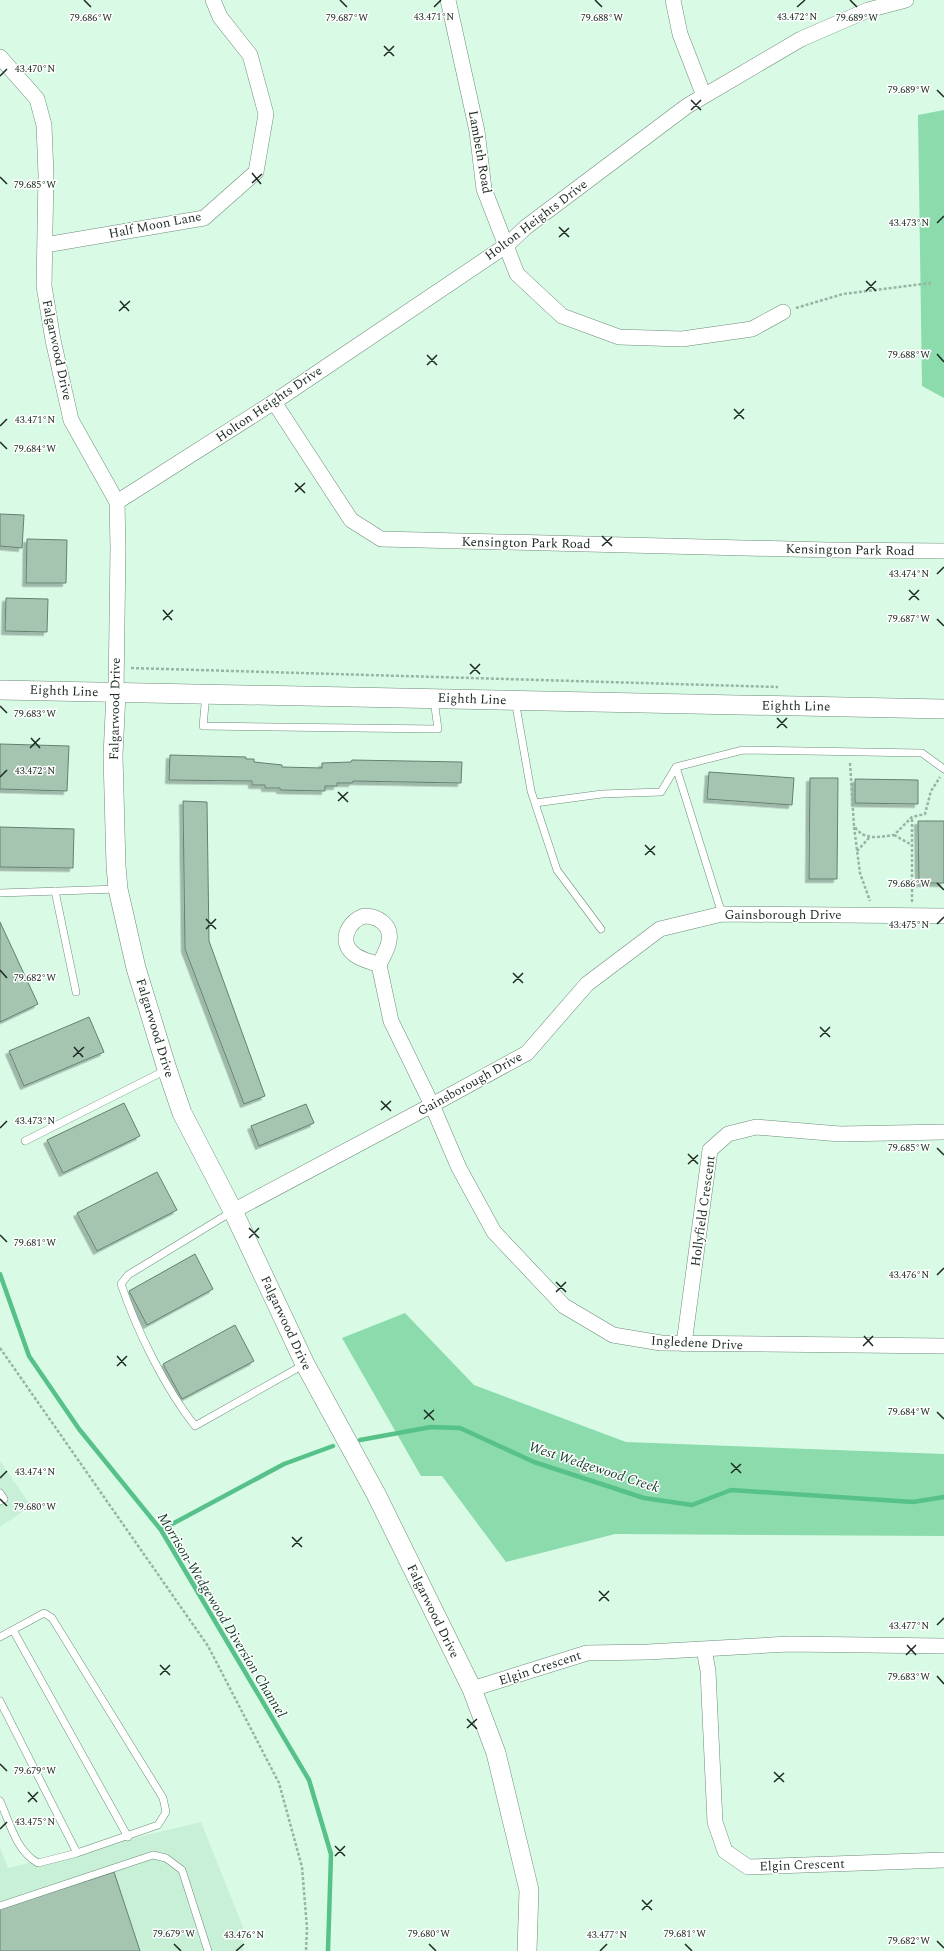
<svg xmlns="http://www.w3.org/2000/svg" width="944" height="1951" font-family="Spectral,serif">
<defs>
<filter id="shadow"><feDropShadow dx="-3.5" dy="3.5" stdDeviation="0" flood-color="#0004"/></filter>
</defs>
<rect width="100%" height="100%" fill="#d9fbe6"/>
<path fill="#c7f0d7" d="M0,1461L31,1506L0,1527Z
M201,1822L243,1927V1951H0V1848L8,1868Z"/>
<path fill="#8bdbad" d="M944,110V398L922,386L918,115Z
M405,1313L474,1385L626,1442L944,1454V1536L615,1534L506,1562L442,1476H421L342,1338Z"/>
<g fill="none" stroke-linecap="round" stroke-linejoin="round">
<path stroke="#57c18a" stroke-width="4.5" d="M0,1274L29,1356L79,1429L161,1530L309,1780L331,1854L328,1951
M360,1440L431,1427L460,1428L534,1462L644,1498L692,1505L731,1490L913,1502L944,1497
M161,1530L284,1464L333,1446"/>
</g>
<path fill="#a5c5b1" stroke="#63816f" filter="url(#shadow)" d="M0,514L24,515L22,548L0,546Z
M27,539L67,540L66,583H26Z
M6,598L48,599L47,632L5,631Z
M0,744L69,746L67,791L0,789Z
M170,755L246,757V759H254V762L282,765V767L322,768V763L351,762L352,760L462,762L461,783L353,781L352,783H337V786H325V791L280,790V788H265V785H252V781L169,780Z
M709,772L794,778L792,805L707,799Z
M810,778H838L837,879H809Z
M855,779L918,780V804L855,803Z
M183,801L207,802L209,941L265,1096L244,1104L185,949Z
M918,821H944V883H919Z
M0,827L74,829L73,868L0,867Z
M0,922L38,1004L0,1022Z
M89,1017L104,1052L24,1086L9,1051Z
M124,1103L140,1136L63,1173L47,1140Z
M306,1104L314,1123L259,1146L251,1126Z
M157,1172L177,1210L97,1251L77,1213Z
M195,1254L213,1289L147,1325L129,1291Z
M235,1325L254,1361L182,1399L163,1364Z
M114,1872L140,1951H0V1909Z"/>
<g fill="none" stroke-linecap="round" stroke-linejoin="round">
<g stroke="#6d8c79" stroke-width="8">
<path id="service" d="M206,694L203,726L438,729L434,700
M515,700L531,791L557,870L601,929
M676,767L722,914
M535,803L602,794L661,792L676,767L743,750L922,753L944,769
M55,891L76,992
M0,893L118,889
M25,1141L166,1070
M233,1211L128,1275L121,1284C137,1331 165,1388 195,1426L305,1364
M0,1493L4,1499L0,1501
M13,1630L128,1837
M0,1637L44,1613L52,1618L163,1798L166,1812L158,1825L77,1853L38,1863C16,1851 10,1823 0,1801
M0,1701L77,1853
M0,1906L153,1855L166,1858L182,1870L208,1951"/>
</g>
<g stroke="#6d8c79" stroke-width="16">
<path id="minor" d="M448,0L477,131L484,189L517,274L562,316L619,337L682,339L752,329L783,312
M673,0L680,34L704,96
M0,57L37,99L44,125L46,175L44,286L53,340L71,420L117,502L118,548L116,693
M45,245L204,218L256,172L266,114L250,55L220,17L213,0
M274,402L351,520L381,539L829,550L944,551
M117,502L274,402L507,245L526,227L687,106L704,96L801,39L868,10L906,0
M364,916C378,916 392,925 389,941C388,949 382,958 379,965C372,962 362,960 355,955C338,943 347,922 364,916Z
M379,965L391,1021L432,1105L459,1168L494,1232L564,1306L613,1335L661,1343L944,1346
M233,1211L432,1105L527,1053L587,984L660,929L722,914L944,916
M684,1344L710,1150L728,1134L756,1127L840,1134L944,1132
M704,1649L708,1671L715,1822L725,1851L748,1867L944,1860
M472,1689L587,1653L648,1652L789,1644L944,1646"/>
</g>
<g stroke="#6d8c79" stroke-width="20">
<path id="tertiary" d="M0,690L944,709
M116,693L113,756L116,866L118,889L136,968L167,1069L182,1113L233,1211L305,1364L376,1494L472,1689L496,1753L529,1890L527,1951"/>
</g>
<path stroke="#99b4a3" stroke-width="2.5" stroke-dasharray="3 2" stroke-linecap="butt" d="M796,308L843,294L931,283
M131,668L778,687
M850,763L854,826C864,841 878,837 894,835L912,817L925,814L931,791L940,777
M854,827L860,873L870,901
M894,835L912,845
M857,851L869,838
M912,902V817
M0,1348L208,1646L279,1783L302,1867L307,1928L306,1951"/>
<use href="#service" stroke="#fff" stroke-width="7"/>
<use href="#minor" stroke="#fff" stroke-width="15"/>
<use href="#tertiary" stroke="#fff" stroke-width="19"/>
</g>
<path fill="none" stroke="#1c2921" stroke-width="1.5" d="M84,0L91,7M340,0L347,7M595,0L602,7M850,0L857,7M434,7L441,0M797,7L805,0M384,46L394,56M384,56L394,46M0,76L7,69M937,90L944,97M691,100L701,110M691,110L701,100M252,173L261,184M0,177L7,184M252,183L262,174M937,223L944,216M559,227L569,237M559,237L569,228M866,281L876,291M866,291L876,281M120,301L129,311M119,311L130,301M937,354L944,362M427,355L437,365M427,365L437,355M734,409L744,419M734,419L744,409M0,426L7,419M0,442L7,449M295,483L305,493M295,492L305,483M602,536L612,546M602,546L612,537M937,574L944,567M909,590L919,600M909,600L919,590M163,610L172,620M937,619L944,626M163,620L173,610M470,664L480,674M470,674L480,664M0,706L7,713M777,718L787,728M777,728L787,718M31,738L40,748M30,748L40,738M0,777L7,770M338,792L348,802M338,801L348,792M645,845L655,855M645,855L655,846M937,883L944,890M206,919L216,929M937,924L944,917M206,929L216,919M0,970L7,978M513,973L523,983M513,983L523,973M820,1027L830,1037M820,1037L830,1027M74,1047L83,1057M73,1057L84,1047M381,1101L391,1111M381,1110L391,1101M0,1128L7,1121M937,1148L944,1155M688,1154L698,1164M688,1164L698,1155M249,1228L259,1238M0,1235L7,1242M249,1238L259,1228M937,1275L944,1268M556,1282L566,1292M556,1292L566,1282M864,1336L873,1346M863,1346L873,1336M117,1356L126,1366M117,1366L127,1356M424,1410L434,1420M937,1412L944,1419M424,1419L434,1410M731,1463L741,1473M731,1473L741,1464M0,1478L7,1471M0,1499L7,1506M292,1537L302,1547M292,1547L302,1537M599,1591L609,1601M599,1601L609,1591M937,1625L944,1618M907,1645L916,1655M906,1655L916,1645M160,1665L170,1675M160,1675L170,1665M937,1676L944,1684M467,1719L477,1729M467,1728L477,1719M0,1764L7,1771M774,1772L784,1782M774,1782L784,1773M28,1792L37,1802M28,1802L38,1792M0,1829L7,1822M335,1846L345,1856M335,1856L345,1846M642,1900L652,1910M642,1910L652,1900M937,1941L944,1948M174,1944L181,1951M429,1944L436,1951M685,1944L692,1951M236,1951L244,1944M600,1951L607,1944"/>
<g text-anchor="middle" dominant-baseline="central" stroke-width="3" stroke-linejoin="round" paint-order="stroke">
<g font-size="13" fill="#1c2921" stroke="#fff">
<text transform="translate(480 152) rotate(80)">Lambeth Road</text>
<text transform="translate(536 220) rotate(-37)">Holton Heights Drive</text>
<text transform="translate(155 225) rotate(-11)">Half Moon Lane</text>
<text transform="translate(57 350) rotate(78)">Falgarwood Drive</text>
<text transform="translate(269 404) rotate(-34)">Holton Heights Drive</text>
<text transform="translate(526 543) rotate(1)">Kensington Park Road</text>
<text transform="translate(850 550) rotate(1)">Kensington Park Road</text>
<text transform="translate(64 691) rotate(2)">Eighth Line</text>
<text transform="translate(472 699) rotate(2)">Eighth Line</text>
<text transform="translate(796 706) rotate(1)">Eighth Line</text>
<text transform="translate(115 709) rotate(-89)">Falgarwood Drive</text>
<text x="783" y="915">Gainsborough Drive</text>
<text transform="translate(155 1028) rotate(73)">Falgarwood Drive</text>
<text transform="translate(470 1084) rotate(-29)">Gainsborough Drive</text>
<text transform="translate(703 1211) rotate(-82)">Hollyfield Crescent</text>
<text transform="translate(286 1323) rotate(65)">Falgarwood Drive</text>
<text transform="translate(697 1343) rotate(3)">Ingledene Drive</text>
<text transform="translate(433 1611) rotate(64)">Falgarwood Drive</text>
<text transform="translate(540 1668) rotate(-18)">Elgin Crescent</text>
<text transform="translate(802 1865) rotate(-2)">Elgin Crescent</text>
</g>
<g font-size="14" font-style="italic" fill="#0d3b25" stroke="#fff">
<text transform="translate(594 1467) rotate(18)">West Wedgewood Creek</text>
<text transform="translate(222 1615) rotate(59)">Morrison-Wedgewood Diversion Channel</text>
</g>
</g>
<g font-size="10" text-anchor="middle" fill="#1c2921" stroke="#fff" stroke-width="3" stroke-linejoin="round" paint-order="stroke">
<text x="434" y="20">43.471°N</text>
<text x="797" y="20">43.472°N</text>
<text x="91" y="21">79.686°W</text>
<text x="347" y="21">79.687°W</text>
<text x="602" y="21">79.688°W</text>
<text x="857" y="21">79.689°W</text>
<text x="35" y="72">43.470°N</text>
<text x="909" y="93">79.689°W</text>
<text x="35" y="188">79.685°W</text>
<text x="909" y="226">43.473°N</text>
<text x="909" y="358">79.688°W</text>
<text x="35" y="423">43.471°N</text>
<text x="35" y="452">79.684°W</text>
<text x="909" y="577">43.474°N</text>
<text x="909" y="622">79.687°W</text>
<text x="35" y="717">79.683°W</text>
<text x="35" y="774">43.472°N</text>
<text x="909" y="887">79.686°W</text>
<text x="909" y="928">43.475°N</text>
<text x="35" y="981">79.682°W</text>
<text x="35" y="1124">43.473°N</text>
<text x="909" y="1151">79.685°W</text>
<text x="35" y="1246">79.681°W</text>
<text x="909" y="1278">43.476°N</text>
<text x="909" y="1415">79.684°W</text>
<text x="35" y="1475">43.474°N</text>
<text x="35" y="1510">79.680°W</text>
<text x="909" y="1629">43.477°N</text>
<text x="909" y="1680">79.683°W</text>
<text x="35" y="1774">79.679°W</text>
<text x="35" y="1825">43.475°N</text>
<text x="174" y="1937">79.679°W</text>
<text x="429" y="1937">79.680°W</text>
<text x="685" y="1937">79.681°W</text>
<text x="244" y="1938">43.476°N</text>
<text x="607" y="1938">43.477°N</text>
<text x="909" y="1944">79.682°W</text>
</g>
</svg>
